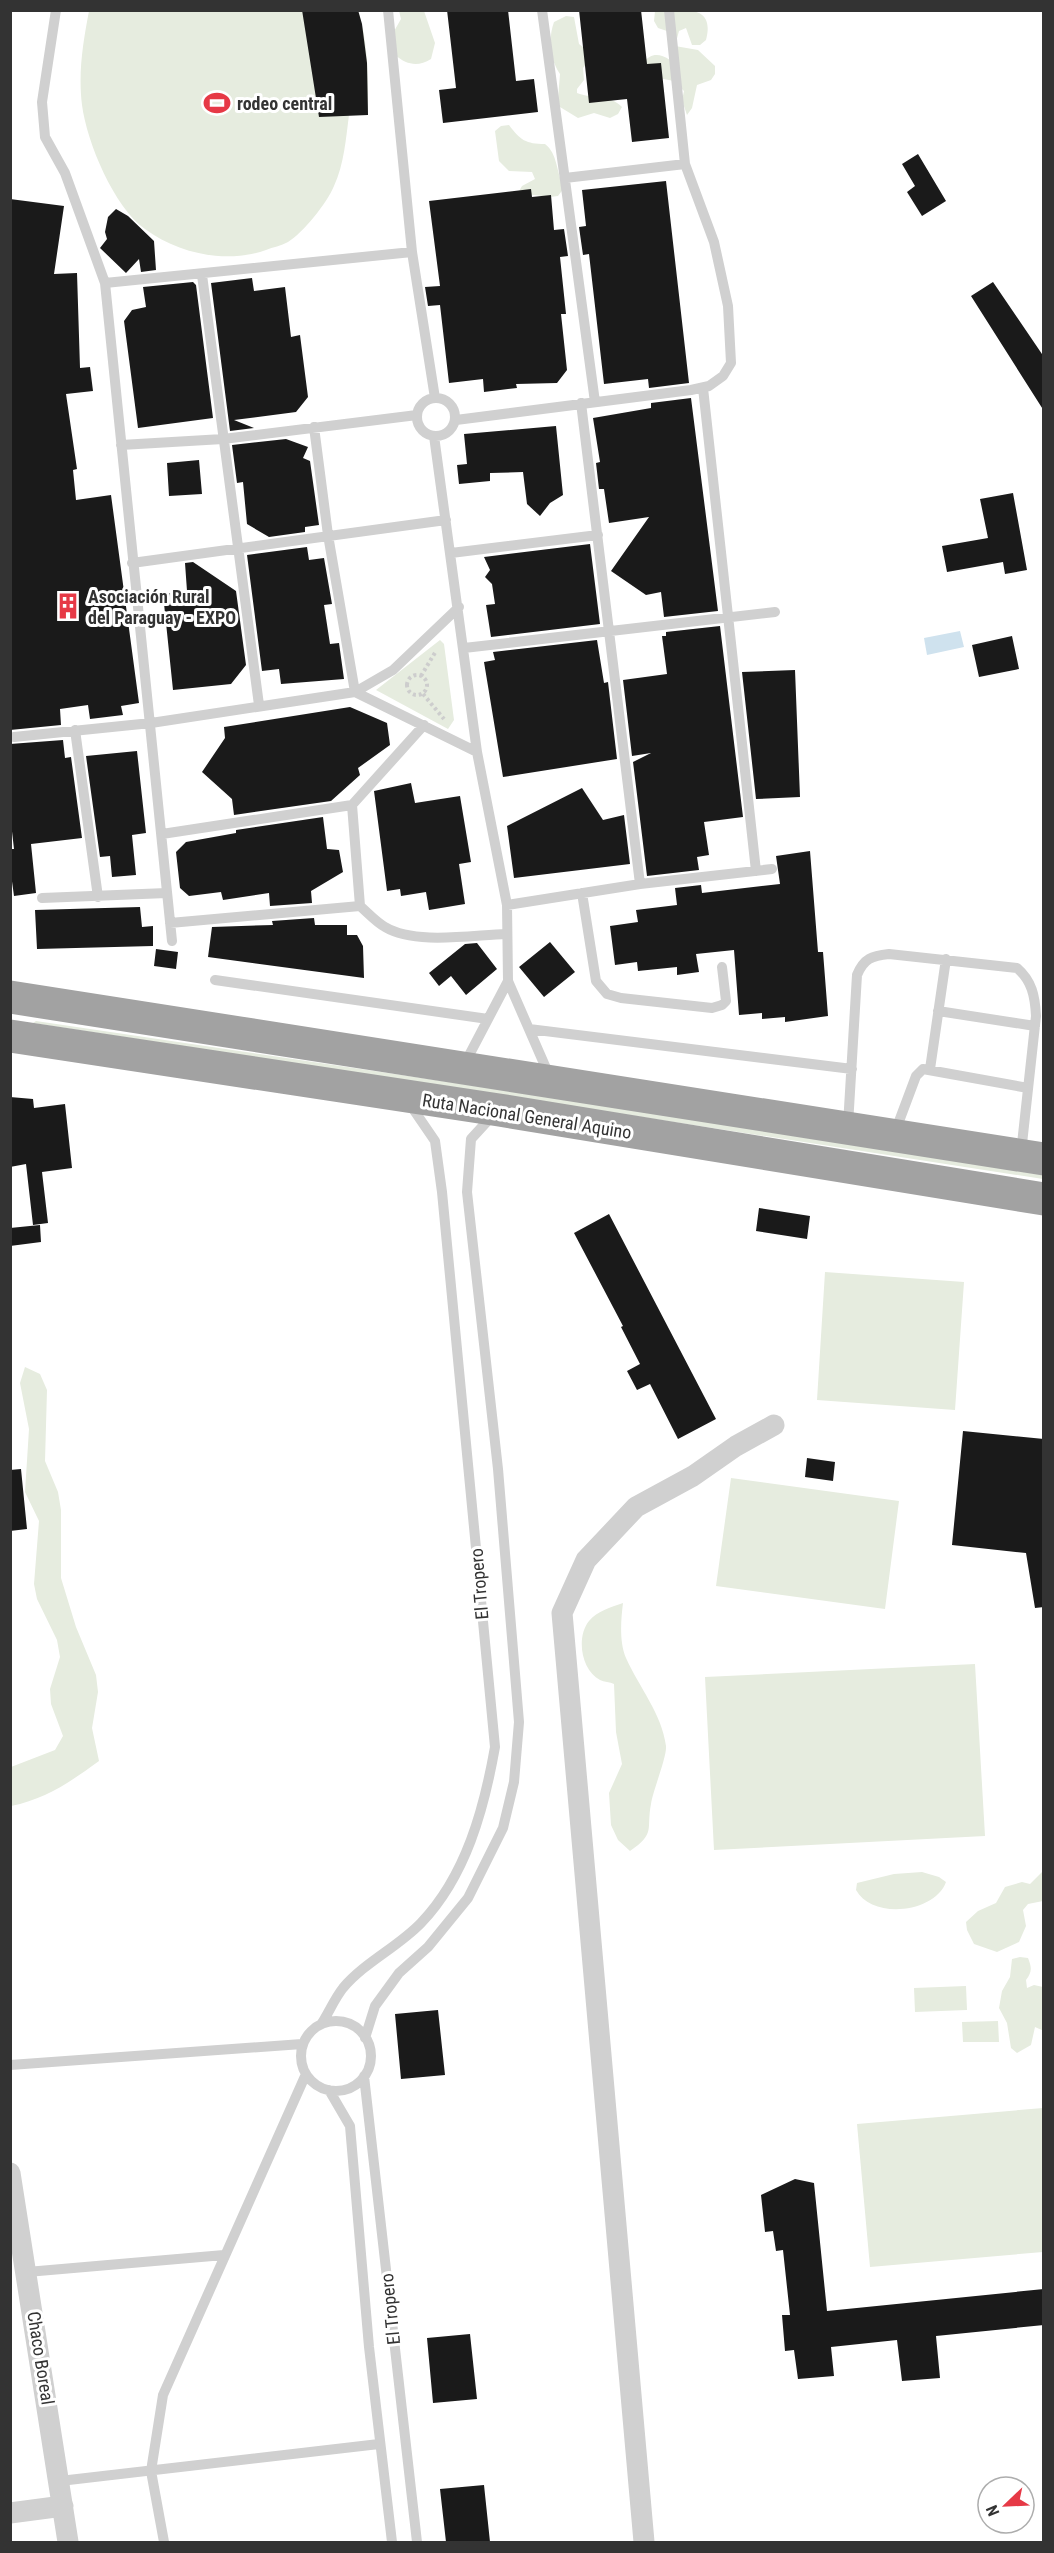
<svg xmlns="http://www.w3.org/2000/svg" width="1054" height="2553" font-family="'Roboto Condensed',sans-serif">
<rect width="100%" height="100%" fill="#fff"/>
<path fill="#e6ecdf" d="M89,11H358C369,44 368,80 368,115H349C346,138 344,165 334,186C327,203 303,233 288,242C281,246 273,247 266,250C227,264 179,254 145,229C114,207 87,143 82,105C78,73 83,42 89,11Z
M399,11H424L435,43L431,59C418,67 407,65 395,55L393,33L401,19Z
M655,11C680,11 716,2 706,40L700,45H692L686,28L679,31L675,46L698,50L715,66V74L711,80L697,85L692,108L687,115L682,100L684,91L674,81L648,76L643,63C651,53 659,53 670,60L667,31L658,28L654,21Z
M566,16L574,17L579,44L588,51V62L583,68L584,80L577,89V93C592,99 610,94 622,107L618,114L610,118L594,113L578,118L560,107L558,99L560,74C550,60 548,38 554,22Z
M509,125C520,140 526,144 545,144C558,154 556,172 564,188L558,196L550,197L518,193L522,186L535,179L532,172L509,171L499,161L495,131L501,126Z
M440,640L444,644L454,720L448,729L376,690Z
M36,1021L517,1092L1043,1175V1179L33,1023Z
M825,1272L964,1282L955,1410L817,1400Z
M25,1367L40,1374L47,1390L45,1461L58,1492L61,1510V1578L76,1627L96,1675L98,1692L92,1728L99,1761C70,1782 46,1799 11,1806V1767L55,1750L63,1736L51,1704L50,1689L60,1657L57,1640L37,1599L34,1584L39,1521L25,1492L29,1429L20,1383Z
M731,1478L899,1501L885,1609L716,1586Z
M623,1603C621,1619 619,1642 626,1658C639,1687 662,1714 666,1746C667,1757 653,1790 651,1804C646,1830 656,1833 630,1851L618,1840L611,1825L609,1793L622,1764L616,1732L614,1684C610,1682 604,1682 600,1680C581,1670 576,1637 589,1621C597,1611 612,1607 623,1603Z
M975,1664L985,1836L714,1850L705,1677Z
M1043,1871V1901L1028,1904L1023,1910L1026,1926L1019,1942L997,1952L974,1944L967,1930L966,1922L978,1911L996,1903L1005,1887L1022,1882L1030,1884Z
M922,1872L939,1877L946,1882C935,1913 872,1920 856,1890L857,1883L894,1874Z
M1020,1957L1028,1958C1032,1968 1032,1972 1026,1980L1027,1988L1034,1985L1043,1987L1044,2031L1035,2027L1031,2045L1017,2053L1011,2048L1007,2023L999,2008L1002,1991L1010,1977L1012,1959Z
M966,1986L967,2010L915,2012L914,1988Z
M998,2021L999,2042H963L962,2022Z
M1043,2108V2252L870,2267L857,2124Z"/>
<path fill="#cfe2ee" d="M960,631L964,647L927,655L924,638Z"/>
<path fill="#1a1a1a" d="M302,10H358L362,24L367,63L368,115L319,117Z
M447,10H508L516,81L534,79L538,112L443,123L439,90L456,88Z
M579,10H641L647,64L661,63L669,138L632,142L627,99L589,103Z
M918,154L946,201L922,216L907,192L915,186L902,164Z
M666,181L689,383L649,388L648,379L604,384L589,254L583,255L579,227L586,226L582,190Z
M531,189L532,197L551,195L554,230L564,229L568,256L560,257L566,314H561L567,370L557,383L516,384L517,388L484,392L483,379L449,383L440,305L428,306L425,287L440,286L429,201Z
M10,199L64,206L54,274L77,273L80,368L90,367L93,391L66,394L77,469L73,470L76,500L111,495L139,703L121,706L123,715L90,719L88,705L60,709L61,725L10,730Z
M116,209L128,216L154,241L156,270L141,272L139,259L126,273L100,248L107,239L105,232L108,217Z
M252,278L254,291L285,287L291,337L300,335L308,397L296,412L234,420L254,428L230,431L211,283Z
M193,282L196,285L213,418L138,428L124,321L132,310L146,307L143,287Z
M993,282L1044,357V411L971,296Z
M691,398L718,611L664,617L661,592L646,595L611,571L649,517L609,523L604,489H599L596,463L600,462L593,418L651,408V403Z
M556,426L563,495L550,503L540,516L527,504L523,472L490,473V481L459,484L457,465L467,464L464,434Z
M286,439L308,447L303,458L310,461L319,525L305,527V532L269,537L247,524L243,482L237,483L232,445Z
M199,460L202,494L169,496L167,463Z
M1013,493L1027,570L1005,574L1003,562L947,572L942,546L988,538L980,499Z
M590,544L600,624L491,637L486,605L495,604L492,584L485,577L490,570L484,557Z
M307,547L309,560L324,558L332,604L324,605L330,644L339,643L344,679L281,684L279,669L262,671L247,555Z
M193,562L236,591L246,665L231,684L173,690L163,594L187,591L185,563Z
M720,626L743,817L704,822L709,855L697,857L699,870L647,876L633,762L651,753L632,756L623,680L667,674L662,636H666V632Z
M1012,636L1019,669L979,677L972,645Z
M597,640L604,683L608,682L617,759L503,777L484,662L495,660L493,652Z
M795,670L800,797L756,799L742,672Z
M350,707L387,723L390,745L358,768L360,775L331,801L234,815L232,799L202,772L225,738L224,727Z
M63,740L65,758L71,757L82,838L31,844L36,893L14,896L10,867V849H14L10,814V744Z
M137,751L146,833L132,835L136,875L112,877L110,856L100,857L86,756Z
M411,783L415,803L460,796L471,862L459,864L465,904L429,910L426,892L401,896L400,889L387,891L374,791Z
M582,788L603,820L624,815L630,864L514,878L507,826Z
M323,817L327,849L339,850L343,872L311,891L312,903L270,906L269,893L223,900L221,892L189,896L180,888L176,852L186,842L236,833V830Z
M810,851L818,952H823L828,1016L785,1022V1017L762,1019V1013L739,1015L734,950L696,954L699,972L677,975V967L638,971L637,962L615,965L610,926L638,922L636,910L677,905L675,888L701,885L702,893L780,884L776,856Z
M140,907L142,927L153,926V946L37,949L35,910Z
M314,918L315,925H347V935H357L363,946L364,978L208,957L212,927L273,925L272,921Z
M550,942L575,972L544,997L519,967Z
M477,943L497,969L466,995L451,976L439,986L429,973L465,944Z
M156,949L178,952L176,969L154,966Z
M10,1097L33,1099L34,1108L65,1104L72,1168L42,1172L48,1223L33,1225L26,1164L10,1167Z
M759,1208L810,1216L807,1239L756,1231Z
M609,1214L716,1419L678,1439L650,1384L637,1390L627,1371L640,1364L621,1327L623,1326L574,1233Z
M40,1225L41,1242L10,1246V1228Z
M963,1431L1044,1439V1607L1035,1608L1026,1553L952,1545Z
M807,1458L835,1462L833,1481L805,1477Z
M21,1469L27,1529L10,1531V1470Z
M438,2010L445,2075L401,2079L395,2014Z
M795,2179L814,2183L827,2311L1044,2289V2325L936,2336L940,2378L902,2381L897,2340L831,2347L834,2376L798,2379L794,2350L785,2351L782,2315H790L783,2250L776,2251L773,2231L765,2232L761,2195Z
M470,2334L477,2399L433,2403L427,2338Z
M484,2485L490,2542H446L440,2489Z"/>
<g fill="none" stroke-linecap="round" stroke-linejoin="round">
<path stroke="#cdcdcd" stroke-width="4" stroke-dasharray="3 3" stroke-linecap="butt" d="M407 685a10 10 0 1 1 20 0a10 10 0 1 1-20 0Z
M421,676L436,651
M423,694L444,719"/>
<path stroke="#d0d0d0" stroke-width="10" d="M56,10L42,102L45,137L65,173L105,283L172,941
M388,10L412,252L435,398
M542,10L595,402
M565,178L685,164
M202,275L259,705
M105,283L412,252
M703,388L756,871
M417 417a19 19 0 1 1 38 0a19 19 0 1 1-38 0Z
M581,403L640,884
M456,420L691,390L709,386L723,376L731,363L728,306L714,242L685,164L669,10
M314,427L328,535L355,692
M434,436L477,752L507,905L508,981L549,1075
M121,445L223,439L417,415
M451,553L598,535
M132,563L446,520
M464,648L775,612
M355,692L477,752
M75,730L98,897
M14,737L151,723L355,692L393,670L459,607
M352,805L360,906C368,913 376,922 385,927C415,945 472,935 506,934
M162,834L352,805L424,725
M582,893L596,981L607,994L621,998L712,1008L722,1005L726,1001L722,967
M42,898L167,893
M507,905L640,884L772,869
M170,923L360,906
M215,980L488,1019
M938,1011L1035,1026
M529,1029L852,1069
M465,1063L508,981
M930,1069L946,959
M848,1125L857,975C864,958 872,956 889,954L1017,968C1032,981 1035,996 1036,1016L1021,1153
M895,1132L916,1076L923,1069L1028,1088
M301 2056a35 35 0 1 1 70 0a35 35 0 1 1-70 0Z
M322,2023C329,2012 335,1998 343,1988C365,1962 398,1947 421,1923C466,1876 484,1809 495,1747L442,1192L435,1141L409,1103
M365,2038L375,2006L399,1973L428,1947L468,1898L503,1828L514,1782L519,1722L498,1469L467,1192L471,1139L493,1115
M10,2065L302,2044
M364,2076L417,2542
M329,2090L350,2126L369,2347L392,2542
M27,2272L224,2255
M60,2481L379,2444
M164,2542L151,2471L163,2395L306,2074"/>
<path stroke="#d0d0d0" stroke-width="21" d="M10,2173L68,2542
M10,2513L63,2506
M644,2542L562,1613L586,1560L636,1507L693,1476L736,1446L774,1425"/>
<path stroke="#a2a2a2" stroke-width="33" d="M10,997L1044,1159
M10,1036L499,1110L1044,1199"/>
</g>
<defs>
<g id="stadium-bare" transform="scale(2.07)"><path d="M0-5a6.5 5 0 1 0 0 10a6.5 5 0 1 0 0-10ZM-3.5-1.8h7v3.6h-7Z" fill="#e63946" stroke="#fff" stroke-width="2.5" paint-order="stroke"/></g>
<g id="building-bare" transform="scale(2.07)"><path d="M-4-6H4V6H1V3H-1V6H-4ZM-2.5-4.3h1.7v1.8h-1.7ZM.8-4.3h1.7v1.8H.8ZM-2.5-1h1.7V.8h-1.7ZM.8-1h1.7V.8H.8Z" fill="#e63946" stroke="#fff" stroke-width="2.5" paint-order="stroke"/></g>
</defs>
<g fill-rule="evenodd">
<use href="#stadium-bare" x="217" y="103"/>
<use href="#building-bare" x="68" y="606"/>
</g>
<g text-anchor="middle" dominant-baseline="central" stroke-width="6" stroke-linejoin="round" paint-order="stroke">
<g font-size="18" font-weight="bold" fill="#333" stroke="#fff" text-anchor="start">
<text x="237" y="103">rodeo central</text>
<text x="88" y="596">Asociación Rural<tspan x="88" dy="21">del Paraguay - EXPO</tspan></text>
</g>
<g font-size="18" fill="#333" stroke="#fff">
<text transform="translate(527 1116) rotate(9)">Ruta Nacional General Aquino</text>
<text transform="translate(479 1584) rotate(-95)">El Tropero</text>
<text transform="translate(390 2309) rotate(-96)">El Tropero</text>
<text transform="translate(41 2358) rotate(81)">Chaco Boreal</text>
</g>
</g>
<rect width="1054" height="2553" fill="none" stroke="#333333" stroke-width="24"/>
<g transform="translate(1006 2505) rotate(247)"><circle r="28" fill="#ffffff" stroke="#adadad" stroke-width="1.5"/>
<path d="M0-4.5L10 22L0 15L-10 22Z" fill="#e63946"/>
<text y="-9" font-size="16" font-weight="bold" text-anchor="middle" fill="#333333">N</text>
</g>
</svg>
